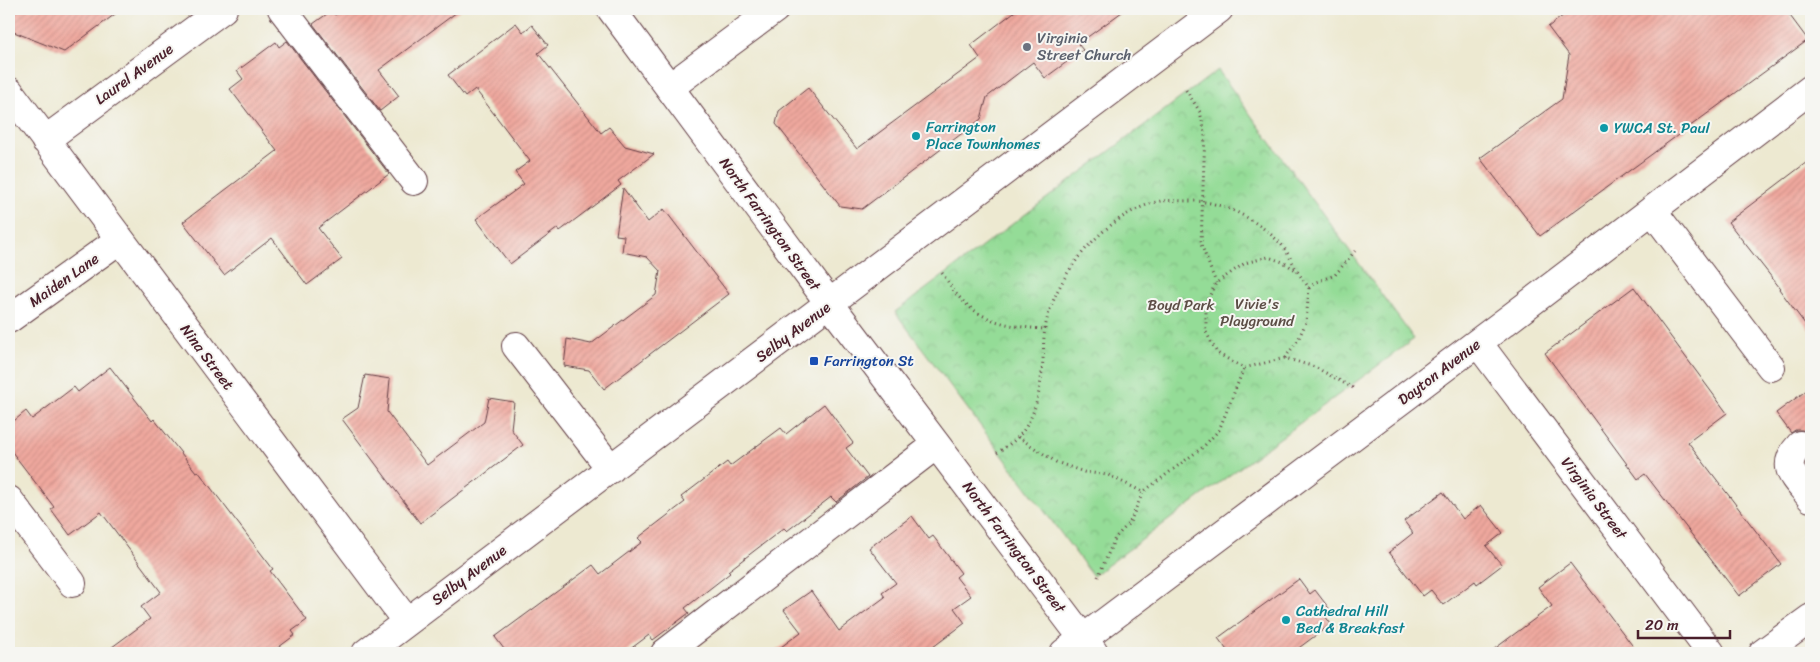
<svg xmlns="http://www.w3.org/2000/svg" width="1820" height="662" font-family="Sriracha,sans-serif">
<defs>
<pattern id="park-crowns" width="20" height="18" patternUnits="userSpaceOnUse" patternTransform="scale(1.25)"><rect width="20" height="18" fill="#94dc97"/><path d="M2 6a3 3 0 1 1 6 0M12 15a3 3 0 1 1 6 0" fill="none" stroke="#81bc82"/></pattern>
<pattern id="building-hatch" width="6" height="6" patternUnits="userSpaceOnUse" patternTransform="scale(1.25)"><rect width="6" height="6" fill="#efa89e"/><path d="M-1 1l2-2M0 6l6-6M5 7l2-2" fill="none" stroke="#ce9088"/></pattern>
</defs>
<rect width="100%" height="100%" fill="#f6f6f2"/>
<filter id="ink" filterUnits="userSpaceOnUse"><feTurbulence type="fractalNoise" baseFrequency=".02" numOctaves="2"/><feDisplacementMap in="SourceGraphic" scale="10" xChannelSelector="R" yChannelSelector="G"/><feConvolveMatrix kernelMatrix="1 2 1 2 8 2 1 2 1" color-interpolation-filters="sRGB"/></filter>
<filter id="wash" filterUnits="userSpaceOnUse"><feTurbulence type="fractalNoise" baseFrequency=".0096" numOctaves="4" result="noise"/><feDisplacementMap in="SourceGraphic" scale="20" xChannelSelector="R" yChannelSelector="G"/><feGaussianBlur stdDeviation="1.12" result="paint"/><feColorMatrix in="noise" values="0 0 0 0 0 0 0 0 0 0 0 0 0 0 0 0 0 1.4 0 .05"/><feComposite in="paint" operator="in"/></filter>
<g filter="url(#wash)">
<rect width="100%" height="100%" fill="#ede9d1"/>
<path fill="url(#park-crowns)" stroke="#6f7e61" d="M1218,70L1414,339L1093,576L895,312Z"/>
<g id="blocks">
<path fill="url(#building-hatch)" d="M9,9H122L64,52L9,30Z
M343,9H461L379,70L399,96L380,111L313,24L331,11L335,15Z
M1018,9H1126L1078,44L1083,50L1045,78L1033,62L987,97L981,119L862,209L840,206L776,124L779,111L808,88L857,149L980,58L971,45Z
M1572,9H1785L1808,40L1540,236L1480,158L1562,99L1569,55L1548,27Z
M516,23L523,32L532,25L548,45L538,53L601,133L609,127L625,146L654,154L618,181L621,185L560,231L558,228L510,264L476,219L524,184L515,172L530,161L475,89L465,97L448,75Z
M287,41L389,174L318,228L342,259L307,285L272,238L224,275L183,222L277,151L230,89L243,79L237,71L276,42L279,47Z
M1811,159V332L1779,289L1780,288L1728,222Z
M623,188L648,222L664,209L729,294L604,389L589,370L564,366L567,339L591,344L656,295L660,271L647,257L622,252L624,236L616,235Z
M1634,287L1727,413L1688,442L1781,564L1739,596L1645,474L1638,479L1545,353Z
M110,367L152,421L154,419L196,472L198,471L273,569L270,571L307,620L292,631L295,635L271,653H104L150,619L141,607L161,592L101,512L70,535L51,509L54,507L9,448V425L26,411L32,419L74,387L78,392Z
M365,375L390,379L387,412L427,465L484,422L489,398L514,402L511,429L523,445L420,523L342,419L358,408Z
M1811,387V435L1802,430H1795L1791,433L1776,413Z
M824,404L853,443L846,448L868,477L836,502L831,497L787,531L784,528L728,571L730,573L685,608L689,613L653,640L649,635L625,653H507L495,637L593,565L600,574L642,542L638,538L685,502L681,497L727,462L730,466L781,428L786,434Z
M1443,492L1463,519L1481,505L1503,533L1486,546L1502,565L1477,584L1475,581L1443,605L1431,590L1423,596L1389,552L1413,533L1404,521Z
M912,516L929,539L933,536L961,573L956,577L971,596L954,608L965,623L925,653H773L801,632L784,610L811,591L839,631L885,597L882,593L896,583L869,548Z
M1570,563L1638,653H1489L1552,606L1538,587Z
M1299,579L1310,594L1315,590L1331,611L1325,616L1331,624L1292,653H1229L1218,638Z"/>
</g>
</g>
<g filter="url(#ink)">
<use href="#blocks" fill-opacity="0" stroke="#623d44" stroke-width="1"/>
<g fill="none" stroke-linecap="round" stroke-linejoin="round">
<g stroke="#623d44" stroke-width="30">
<path id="minor" d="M282,9L414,181
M611,9L830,304L1094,653
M670,87L775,9
M9,91L407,622
M45,140L223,9
M1652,210L1771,367
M9,319L119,240
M1478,343L1711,653
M516,346L611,469
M1800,445C1778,468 1796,478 1811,498
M9,500L72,583
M366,653L1219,9
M665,653L936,445
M1064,653L1509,319L1811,89
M1763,653L1811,618"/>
</g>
<path stroke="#623d44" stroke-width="3" stroke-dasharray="1 4" stroke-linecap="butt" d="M1186,90L1200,112L1205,133L1201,244L1216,283
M942,273C948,281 953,291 960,298C983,323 1013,327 1045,329
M1309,288L1316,282L1335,275L1355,251
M1285,358L1298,340L1306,322L1309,288L1297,271L1283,262L1268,257L1245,263L1216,283L1206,303V332L1217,353L1244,368L1285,358L1315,367L1353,388
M1018,437L1056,462L1084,472L1108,475L1143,492
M997,453C1004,448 1012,443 1018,437C1037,417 1041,386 1043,359C1044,349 1043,339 1045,329C1054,275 1106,212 1161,201C1171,200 1182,201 1192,201C1223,201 1257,220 1279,242C1286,249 1292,261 1297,271
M1098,577L1115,538L1130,522L1143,492L1203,447L1219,430L1244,368"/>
<use href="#minor" stroke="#fff" stroke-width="28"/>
</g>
</g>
<circle fill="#6b7280" stroke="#f6f6f2" stroke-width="2" cx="1027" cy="47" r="5"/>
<g fill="#0f9aa8" stroke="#f6f6f2" stroke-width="2">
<circle cx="1604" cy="128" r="5"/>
<circle cx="916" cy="136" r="5"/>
<circle cx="1286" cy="620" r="5"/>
</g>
<rect fill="#1a4fb4" stroke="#f6f6f2" stroke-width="2" x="809" y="356" width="10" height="10" rx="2.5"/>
<g text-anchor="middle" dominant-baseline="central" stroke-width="4" stroke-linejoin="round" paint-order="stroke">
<g font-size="15" fill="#5b616d" stroke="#f6f6f2" text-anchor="start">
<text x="1037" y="38">Virginia<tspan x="1037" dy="17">Street Church</tspan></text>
</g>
<g font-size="15" fill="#4a1f2b" stroke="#f6f6f2">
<text transform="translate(134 74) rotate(-36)">Laurel Avenue</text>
<text transform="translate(770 224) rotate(54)">North Farrington Street</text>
<text transform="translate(64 280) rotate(-35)">Maiden Lane</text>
<text transform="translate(793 332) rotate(-37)">Selby Avenue</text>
<text transform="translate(207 357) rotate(53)">Nina Street</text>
<text transform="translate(1439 372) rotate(-37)">Dayton Avenue</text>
<text transform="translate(1594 498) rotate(53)">Virginia Street</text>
<text transform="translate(1014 547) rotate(53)">North Farrington Street</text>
<text transform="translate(469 575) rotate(-37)">Selby Avenue</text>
</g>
<g font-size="15" fill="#0d838f" stroke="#f6f6f2" text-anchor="start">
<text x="926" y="127">Farrington<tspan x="926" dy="17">Place Townhomes</tspan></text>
<text x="1614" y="128">YWCA St. Paul</text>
<text x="1296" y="611">Cathedral Hill<tspan x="1296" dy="17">Bed &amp; Breakfast</tspan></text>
</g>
<g font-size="15" fill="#5c4e46" stroke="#f6f6f2">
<text x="1257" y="304">Vivie's<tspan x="1257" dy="17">Playground</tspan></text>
<text x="1181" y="305">Boyd Park</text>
</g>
<g font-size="15" fill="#164399" stroke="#f6f6f2" text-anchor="start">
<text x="824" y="361">Farrington St</text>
</g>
</g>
<rect width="1820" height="662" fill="none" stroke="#f6f6f2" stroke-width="30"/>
<path d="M1638 630v8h92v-8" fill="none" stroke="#4a1f2b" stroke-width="2.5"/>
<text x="1645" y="630" font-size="15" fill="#4a1f2b" stroke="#f6f6f2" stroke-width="4" paint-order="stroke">20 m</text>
</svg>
